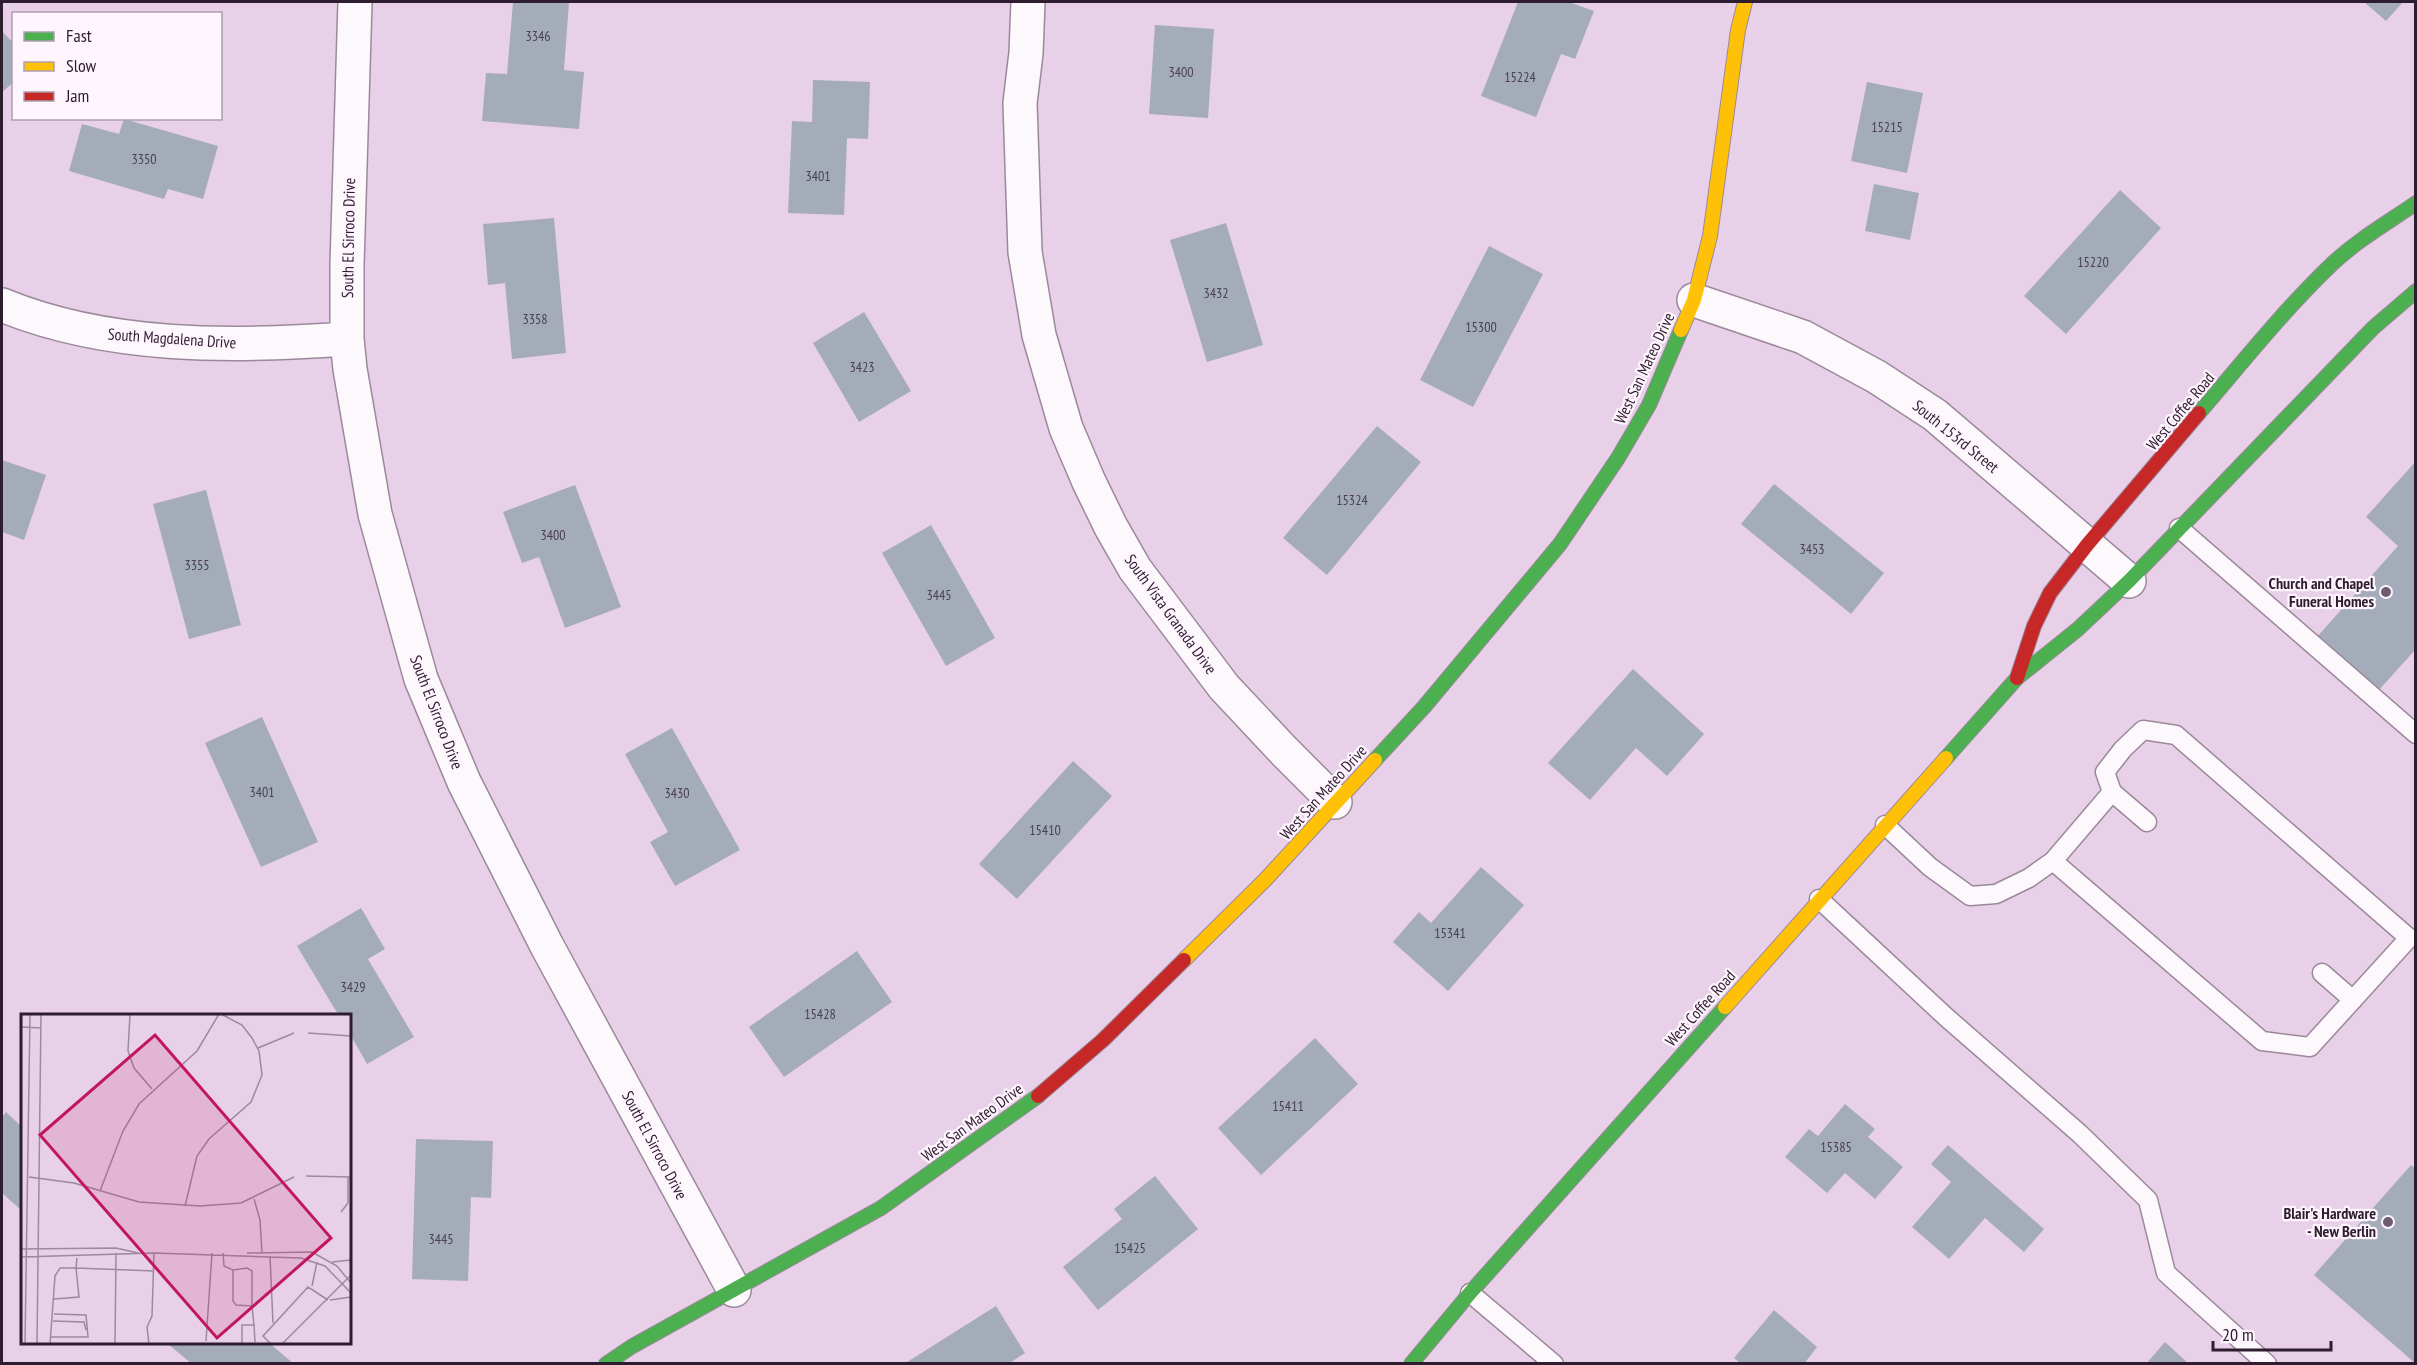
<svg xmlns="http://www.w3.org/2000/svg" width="2417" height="1365" font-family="'PT Sans Narrow',sans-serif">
<rect width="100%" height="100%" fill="#e8d0e8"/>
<path fill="#a4acba" d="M513,2H569L564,70L584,72L579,129L482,121L486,73L507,74Z
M1518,2H1569L1594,11L1575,59L1561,54L1536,117L1481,96Z
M2364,2H2403L2386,21Z
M1155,25L1214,29L1208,118L1149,114Z
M2,31L14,44V82L2,92Z
M813,80L870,82L868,139L847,138L844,215L788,213L792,121L812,122Z
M1867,82L1923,93L1907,173L1851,161Z
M124,119L218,146L203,199L168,189L164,199L69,171L82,124L119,134Z
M1874,184L1919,193L1910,240L1865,231Z
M2120,190L2161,228L2066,334L2024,296Z
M554,218L566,353L512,359L505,283L488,285L483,224Z
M1226,223L1263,345L1207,362L1170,240Z
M1489,246L1543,274L1473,407L1420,380Z
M864,312L911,391L859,422L813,343Z
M1377,426L1421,462L1327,575L1283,538Z
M2,460L46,475L24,540L2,532Z
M2416,461V649L2378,691L2317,637L2398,546L2366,517Z
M1774,484L1884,573L1851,614L1741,524Z
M575,485L621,607L565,628L539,557L522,563L503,512Z
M206,490L241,625L189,639L153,504Z
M931,525L995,638L946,666L882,553Z
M1633,669L1704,734L1667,776L1636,748L1590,800L1548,763Z
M262,717L318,842L261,867L205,743Z
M672,728L740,850L675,886L650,842L668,832L625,754Z
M1073,761L1112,796L1017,899L979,864Z
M1481,867L1524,905L1448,991L1393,942L1419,912L1431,923Z
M361,908L385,949L368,959L414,1037L367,1064L350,1034V1016H339L297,946Z
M857,951L892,1002L784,1077L749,1027Z
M1315,1038L1358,1084L1261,1175L1218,1128Z
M1845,1104L1875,1129L1868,1137L1903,1167L1875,1199L1845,1173L1827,1193L1785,1157L1809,1129L1818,1136Z
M6,1112L22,1127V1211L2,1193V1117Z
M416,1139L493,1141L491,1198L471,1197L468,1281L412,1279Z
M1948,1145L2044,1229L2024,1252L1985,1218L1949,1259L1912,1227L1951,1182L1931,1164Z
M2411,1165L2416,1169V1364L2314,1275Z
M1155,1176L1198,1229L1098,1310L1063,1267L1122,1219L1114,1209Z
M996,1306L1025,1353L1008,1364H904Z
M1774,1310L1817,1347L1804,1364H1741L1734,1358Z
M171,1342H268L294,1364H192L169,1345Z
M2165,1342L2189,1364H2146Z"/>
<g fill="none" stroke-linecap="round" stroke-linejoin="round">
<g stroke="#9b899b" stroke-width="21">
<path id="lane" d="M2179,528L2416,734
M1885,825L1930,867L1970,896L1996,894L2029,878L2053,861L2262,1041L2310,1047L2409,938L2176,735L2143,730L2123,749L2105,772L2112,792L2147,822
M2053,861L2112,792
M1819,899L1946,1017L2080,1134L2148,1200L2166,1273L2267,1364
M2322,973L2353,1000
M1470,1293L1554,1364"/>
</g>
<g stroke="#9b899b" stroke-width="36">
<path id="street" d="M355,2L347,265V339L350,369L375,514L421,679L464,782L547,946L734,1290
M1028,2L1026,53L1020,103L1025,252L1039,335L1066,428L1089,482L1111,527L1135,569L1224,687L1284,751L1335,802
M1694,300L1803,337L1877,377L1935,415L2129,581
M2,305C109,349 233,347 347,339"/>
</g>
<g stroke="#9b899b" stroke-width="16">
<path id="fast" d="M2199,413C2242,363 2283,311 2331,265C2356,241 2387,223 2416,203
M1946,758L2017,678L2078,629L2129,581L2373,328L2416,291
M1375,760L1424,707L1560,544L1618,458L1649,405L1681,330
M606,1364L631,1347L881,1208L1038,1096
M1411,1364L1470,1293L1725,1007"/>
</g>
<g stroke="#9b899b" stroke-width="16">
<path id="slow" d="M1681,330L1694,300L1710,236L1738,30L1745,2
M1184,960L1265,880L1375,760
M1725,1007L1946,758"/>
</g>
<g stroke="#9b899b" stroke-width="16">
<path id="jam" d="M2017,678L2034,626L2050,593L2087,545L2199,413
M1038,1096L1103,1040L1184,960"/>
</g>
<use href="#lane" stroke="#fcf8fc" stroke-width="18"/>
<use href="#street" stroke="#fcf8fc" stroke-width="33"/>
<use href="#fast" stroke="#4caf50" stroke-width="14"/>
<use href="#slow" stroke="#ffc107" stroke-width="14"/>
<use href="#jam" stroke="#c62828" stroke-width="14"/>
</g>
<g fill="#6e5c6f" stroke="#fef5fe" stroke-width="2">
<circle cx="2386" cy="592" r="6"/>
<circle cx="2388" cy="1222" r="6"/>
</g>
<g text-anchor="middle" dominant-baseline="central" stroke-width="4.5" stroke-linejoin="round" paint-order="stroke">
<g font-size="14" fill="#4b4151">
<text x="538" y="36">3346</text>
<text x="1181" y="72">3400</text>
<text x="1520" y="77">15224</text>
<text x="1887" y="127">15215</text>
<text x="144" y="159">3350</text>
<text x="818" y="176">3401</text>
<text x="2093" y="262">15220</text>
<text x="1216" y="293">3432</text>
<text x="535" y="319">3358</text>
<text x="1481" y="327">15300</text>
<text x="862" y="367">3423</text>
<text x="1352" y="500">15324</text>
<text x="553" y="535">3400</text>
<text x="1812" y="549">3453</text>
<text x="197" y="565">3355</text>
<text x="939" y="595">3445</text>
<text x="262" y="792">3401</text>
<text x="677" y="793">3430</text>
<text x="1045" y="830">15410</text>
<text x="1450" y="933">15341</text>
<text x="353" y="987">3429</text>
<text x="820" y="1014">15428</text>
<text x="1288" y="1106">15411</text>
<text x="1836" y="1147">15385</text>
<text x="441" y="1239">3445</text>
<text x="1130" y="1248">15425</text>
</g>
<g font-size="16" fill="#2d1d2e" stroke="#fef5fe">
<text transform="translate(348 238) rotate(-89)">South El Sirroco Drive</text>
<text transform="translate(172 338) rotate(4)">South Magdalena Drive</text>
<text transform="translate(1644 368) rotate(-65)">West San Mateo Drive</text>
<text transform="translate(2180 411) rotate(-50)">West Coffee Road</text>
<text transform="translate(1956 436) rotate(39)">South 153rd Street</text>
<text transform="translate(1171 614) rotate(54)">South Vista Granada Drive</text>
<text transform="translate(437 712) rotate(69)">South El Sirroco Drive</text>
<text transform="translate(1323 792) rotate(-48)">West San Mateo Drive</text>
<text transform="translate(1700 1008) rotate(-48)">West Coffee Road</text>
<text transform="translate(972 1122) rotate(-36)">West San Mateo Drive</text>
<text transform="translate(655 1145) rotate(62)">South El Sirroco Drive</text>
</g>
<g font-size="16" font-weight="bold" fill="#2d1d2e" stroke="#fef5fe" text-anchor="end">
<text x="2374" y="583">Church and Chapel<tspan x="2374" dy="18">Funeral Homes</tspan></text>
<text x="2376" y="1213">Blair's Hardware<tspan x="2376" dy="18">- New Berlin</tspan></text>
</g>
</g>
<g transform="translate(21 1014)">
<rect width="330" height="330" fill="#e8d0e8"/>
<path fill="none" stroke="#9d889e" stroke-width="1.5" d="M109,0L107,37L113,54L131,75M0,13L20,14M287,19L330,22M237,34L273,19M285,162L330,163M8,163L53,169L118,188L179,192L220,189L273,163M79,177L102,117L118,90L176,37L198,0M233,185L239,206L241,239M164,192L176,142L188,125L230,88L241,61L238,37L231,24L221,11L200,0M320,198L327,189V163M0,235L95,234L117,239M202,239L203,252L212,256V287L215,291L231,292V257L226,254L212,256M226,239L291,238L316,252L330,269M249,242L252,309M0,243L133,239L280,244L304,252L330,279M311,248L330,246M291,272L296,248M33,285L58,283L55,254L133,257M309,286L330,283M231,292L233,311M32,307L63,308L65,316M30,323H67L65,301L33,300M185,327L191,239M4,330L9,0M16,330L20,0M29,330L34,262L39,254H55L56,244M94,330L95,239M128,330L126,313L131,302L133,239M221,330V311H233L234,328M250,330L242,322L287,273L307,286M261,330L330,261"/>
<path fill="#c2185b" fill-opacity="0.15" stroke="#c2185b" stroke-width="3" d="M134,21L310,224L196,324L19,121Z"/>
<rect width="330" height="330" fill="none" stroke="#2d1d2e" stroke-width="3"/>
</g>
<rect width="2417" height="1365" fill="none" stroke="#2d1d2e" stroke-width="6"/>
<rect x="12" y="12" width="210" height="108" fill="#fef5fe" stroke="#aa9fab" stroke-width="1.5"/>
<rect x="24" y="32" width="30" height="9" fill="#4caf50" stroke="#aa9fab" stroke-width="1.5"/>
<text x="66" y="42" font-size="18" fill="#2d1d2e">Fast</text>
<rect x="24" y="62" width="30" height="9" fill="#ffc107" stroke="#aa9fab" stroke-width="1.5"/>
<text x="66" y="72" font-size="18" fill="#2d1d2e">Slow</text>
<rect x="24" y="92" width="30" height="9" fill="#c62828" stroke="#aa9fab" stroke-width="1.5"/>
<text x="66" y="102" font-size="18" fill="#2d1d2e">Jam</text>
<path d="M2213 1341v9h118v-9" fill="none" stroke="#2d1d2e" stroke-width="3"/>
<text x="2222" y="1341" font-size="18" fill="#2d1d2e" stroke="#fef5fe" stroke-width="4.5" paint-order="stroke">20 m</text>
</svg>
